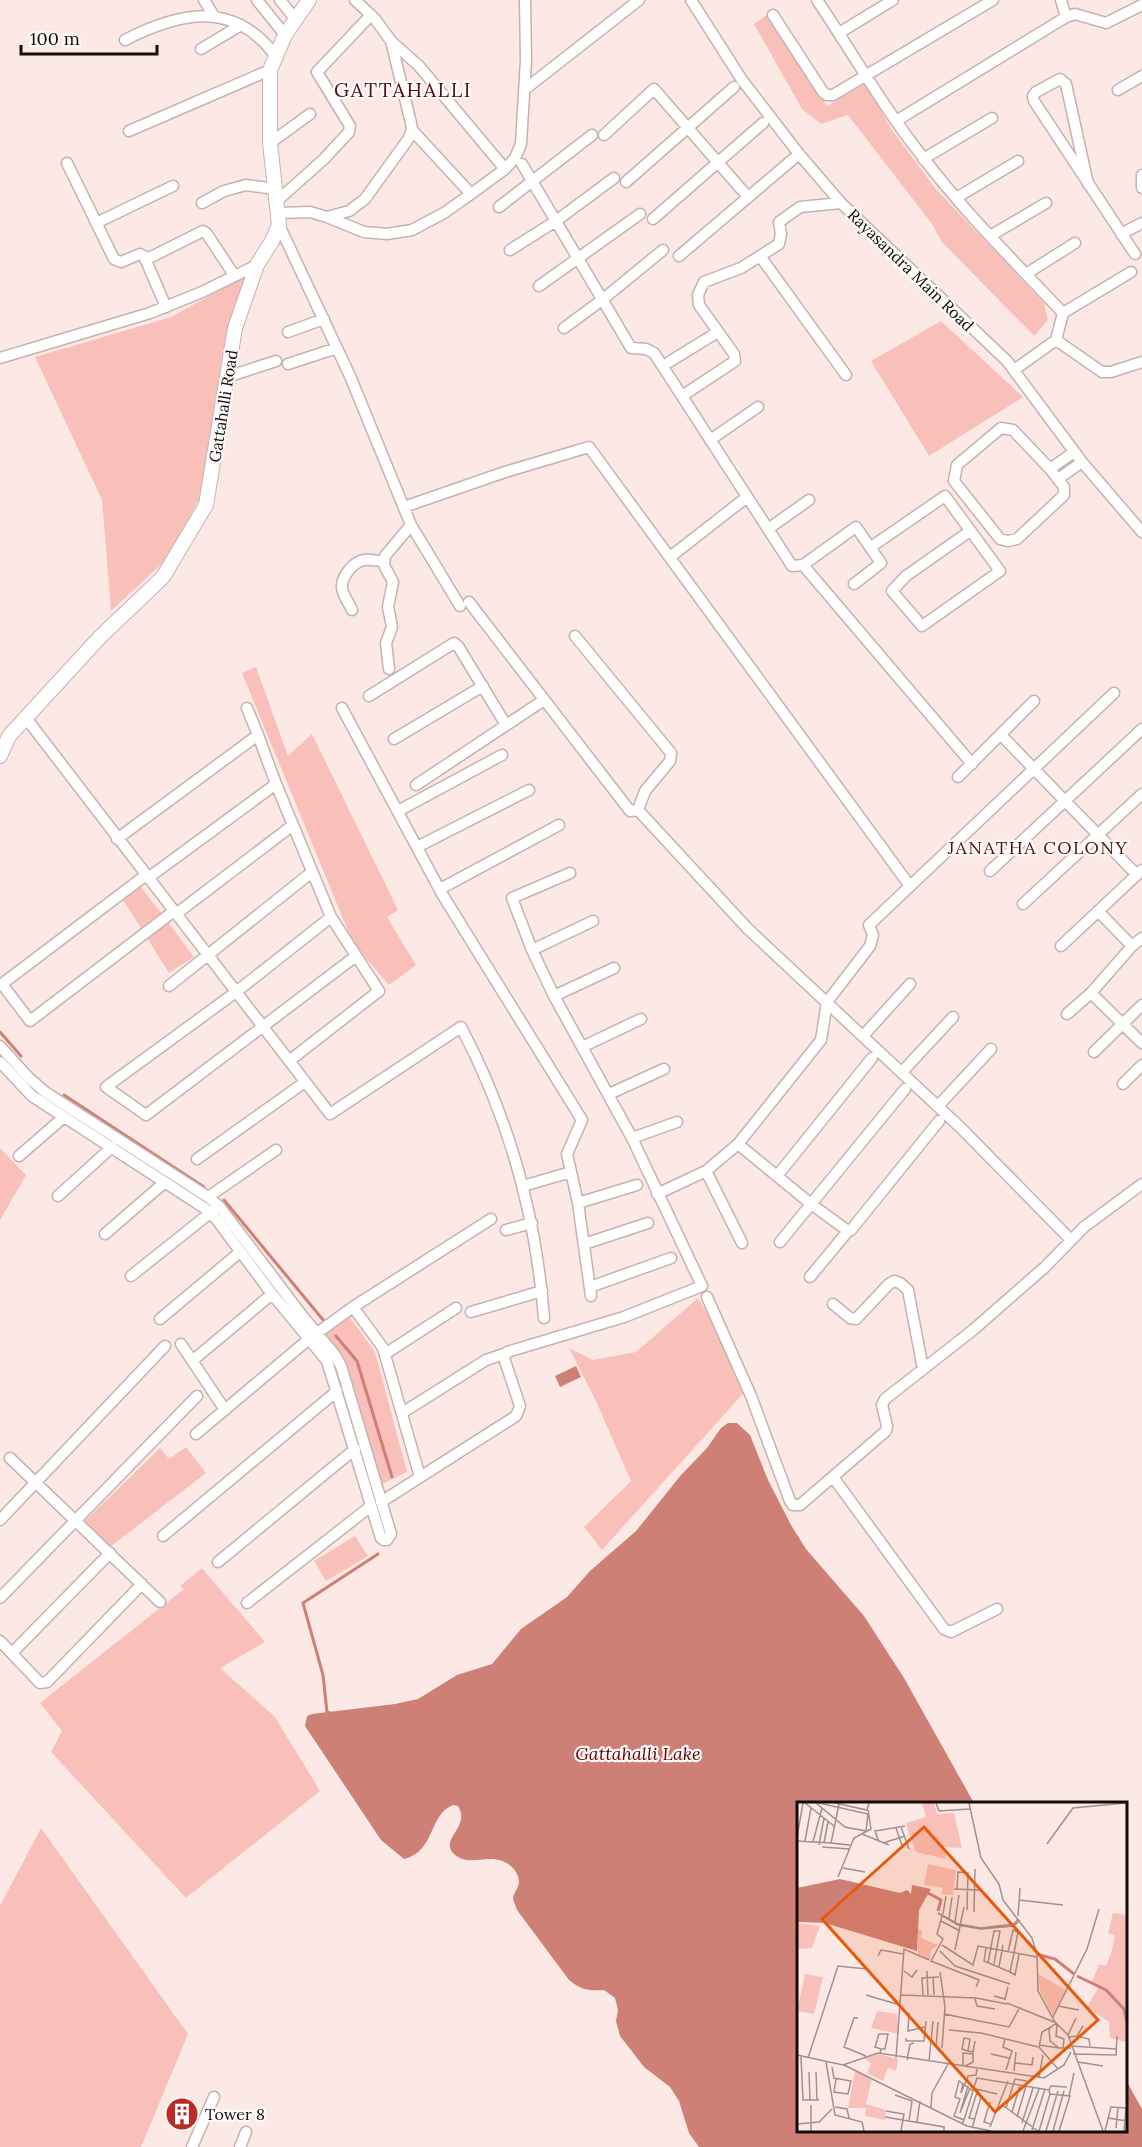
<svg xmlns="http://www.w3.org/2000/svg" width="1142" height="2147" font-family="Lora,serif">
<rect width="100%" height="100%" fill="#fce9e6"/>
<path fill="#f8c0b8" d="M767,15L827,106L862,85L867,87L892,130L935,188L1044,303L1048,320L1034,336L942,242L932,224L848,115L821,124L802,109L754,24Z
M248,275L222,357L203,492L166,560L111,611L102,500L35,357L171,317Z
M941,321L1023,397L929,456L871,361Z
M256,667L288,756L312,734L398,910L387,917L416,965L389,985L353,943L242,673Z
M141,887L161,913L141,928L123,900Z
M168,922L194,957L169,973L147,938Z
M0,1148L26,1175L0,1220Z
M698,1298L750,1386L602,1550L584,1527L631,1481L595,1399L569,1348L593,1360L636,1352Z
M349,1316L375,1352L407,1472L380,1485L345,1361L324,1335Z
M186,1447L206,1473L110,1547L84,1522L160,1448L169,1459Z
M355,1536L368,1556L326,1581L314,1561Z
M202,1568L265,1642L220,1668L275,1717L320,1791L186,1898L51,1752L62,1731L40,1703L184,1589L180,1586Z
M41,1828L188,2034L141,2147H0V1906Z"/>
<path fill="#ce8077" d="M576,1366L581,1377L560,1387L555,1376Z
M728,1423H737L750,1435L768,1480L791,1525L806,1549L864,1616L904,1678L974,1803L798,1804V2130H1126V2080L1142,2109V2147H699L689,2133L679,2101L670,2087L644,2067L620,2036L616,2021L618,2010L615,1998L604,1990C589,1991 581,1990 569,1980L517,1910L513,1899C513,1893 519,1888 519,1882C519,1877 516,1872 514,1869C493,1847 470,1871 453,1853C440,1838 471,1827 458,1806L453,1805C428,1815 436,1851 404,1859L381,1840L305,1726L307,1716L312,1714L395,1704L418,1699L457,1675L492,1664L521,1629L567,1597L590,1571L636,1531L681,1475L707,1448L721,1428Z"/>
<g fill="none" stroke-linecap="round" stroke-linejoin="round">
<path stroke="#ce8077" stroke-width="3" d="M0,1032L21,1056
M64,1095L204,1187
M224,1200L324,1321
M336,1336L357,1361L392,1477
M330,1713L327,1712L323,1675L303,1603L378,1554"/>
<g stroke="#c5b2b0" stroke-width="13">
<path id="minor" d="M204,0L214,16
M257,0L285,35
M280,0L296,20
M691,0L742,80L799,154L841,203L1007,361L1082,462L1142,532
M817,0C852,52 883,107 922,156C964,212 1015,262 1063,313L1131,272
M1061,0L1066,17
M773,15L823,92L827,95H833L993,0
M839,33L893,0
M125,40C180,12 233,0 275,55
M392,42L419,66L505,169
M201,49L241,25
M524,90L639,0
M1118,90L1142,76
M896,121L1066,17L1075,14L1106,23L1142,5
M412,130L471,194
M129,131L270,70
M604,135L654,89L748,197
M270,143L310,114
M923,159L992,118
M67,163L114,259L121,262L140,254L144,256L166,307
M522,164L631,348L646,349L654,353L792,566L803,565L972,764
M1142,175V188
M626,182L734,87
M1088,184L1066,84L1060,79L1036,92L1033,96L1034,101L1135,254
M956,198L1018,161
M277,201L324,159L349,132L350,126L317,72L371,15
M202,203L224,191L246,185L275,189
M499,207L592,135
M278,213L310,212L327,217L349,211L365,199L409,138L412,130L411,123L391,41L375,19L355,0
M327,217L364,232L387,234L412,230L444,213L471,194L505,169L515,158L521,144L526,60L525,0
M653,219L763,123
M96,223L173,186
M279,225L350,376L411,525L460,606
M1121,234L1142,223
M990,236L1046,203
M510,250L556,221L614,178
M679,256L799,154
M760,256L846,375
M147,259L203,231L207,234L234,275
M1026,274L1075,243
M539,286L640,214
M564,328L602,300L663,250
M288,332L324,319
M1056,340L1063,313
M0,358L150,313L202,292L257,265
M669,362L718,332
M288,364L337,348
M1014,370L1056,340L1102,372H1111L1142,362
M227,377L276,361
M682,396L735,361L734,354L699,305L698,295L704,282L741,268L779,244L781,234L779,222L800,207L841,203
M710,440L758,407
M1050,469L1064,487V495L1017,539L1008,541L1000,539L954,481L957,465L1001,428L1013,430L1050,469L1074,452
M1058,479L1082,462
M404,507L505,472L589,447L910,886
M768,529L809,500
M871,547L945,496L1000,571L922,626L892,591L906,576L970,531
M670,557L747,497
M803,565L856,527L881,563L854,584
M469,602L630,811L638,810L748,929L962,1129L1071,1240
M352,610C349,603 343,596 342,588C341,577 353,562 364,560C370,559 377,561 383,561
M575,636L671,753L670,761L645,791L638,810
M389,669L386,643L392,627L388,607L393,582L384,565L385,556L411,525
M369,696L454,643L458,646L506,725
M247,708L258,735
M342,708L442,894L582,1120L567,1154L578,1203L591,1296
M26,718L330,1114L461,1027C509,1118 536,1215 544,1318
M1001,735L1137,875
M394,739L483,686
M958,777L1034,701
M416,785L544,700
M398,811L502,755
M117,839L258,735L276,784
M417,847L529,790
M990,871L1142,729
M146,875L2,984L30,1021L174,911
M148,878L276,784L331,917L379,991L289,1061
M440,889L559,825
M1023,904L1142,794
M1098,911L1132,946L1142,938
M176,914L293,825
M331,917L236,992L106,1087L146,1115L356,956
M1061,946L1142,870
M1132,946L1091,993L1142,1043
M532,950L593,921
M169,986L312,872
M554,996L614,968
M1067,1014L1091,993
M863,1036L910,984
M0,1046L29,1078L45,1092L208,1197L219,1206L304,1318L335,1355L341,1366L391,1534L387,1540H384L381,1538L327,1361L272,1294L217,1220L206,1209L32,1096L0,1062
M582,1047L641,1019
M1094,1052L1142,1005
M902,1072L953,1017
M1123,1084L1142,1065
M609,1094L664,1069
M938,1106L991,1049
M632,1138L677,1122
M738,1144L811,1204L848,1231L851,1230L939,1121
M19,1156L64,1117
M197,1159L305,1082
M706,1171L738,1144L821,1040L827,1002L870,946L873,935L869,925L1114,693
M777,1176L872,1058
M523,1186L571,1172
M657,1194L706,1171L742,1243
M58,1196L112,1147
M208,1197L276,1150
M578,1203L637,1185
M506,1230L532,1223
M105,1234L165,1182
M780,1242L905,1089
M584,1244L648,1223
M131,1276L215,1209
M810,1277L848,1231
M590,1287L671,1258
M707,1297L751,1396L790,1501L793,1505H800L886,1431L887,1426L882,1405L885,1399L973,1330L1045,1267L1084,1227L1142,1184
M833,1304L850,1318L856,1319L889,1284L894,1281L900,1283L908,1290L923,1369
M353,1307L383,1348L420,1477
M471,1312L542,1291
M160,1319L240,1252
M181,1344L225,1410
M385,1354L456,1308
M192,1361L272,1294
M402,1413L486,1360L504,1354
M196,1434L309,1339L353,1307L491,1219
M10,1458L160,1602
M833,1477L944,1629L951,1632L997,1609
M381,1502L516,1416L520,1406L504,1358L507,1352L624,1317L702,1286L632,1138L554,996L532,950L512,898L570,873
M0,1520L165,1346
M163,1536L337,1391
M218,1562L355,1449
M0,1598L197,1396
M247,1603L371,1506
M0,1641L40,1683L47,1682L142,1584
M12,1653L110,1553
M192,2147L214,2097
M240,2147L246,2132"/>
</g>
<g stroke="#c5b2b0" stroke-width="16">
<path id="major" d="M0,756L9,736L100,637L163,577L206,505L235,328L257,265L272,241L279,225L270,143V70L285,35L309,0"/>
</g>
<use href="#minor" stroke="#fff" stroke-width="10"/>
<use href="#major" stroke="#fff" stroke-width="14"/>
</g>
<defs>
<g id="building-disc" transform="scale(1.725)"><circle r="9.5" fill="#ba2b27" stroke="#fefafa"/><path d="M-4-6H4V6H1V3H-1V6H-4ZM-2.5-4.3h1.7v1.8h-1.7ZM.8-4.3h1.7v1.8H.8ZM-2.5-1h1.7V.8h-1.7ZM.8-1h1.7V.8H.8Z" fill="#fff"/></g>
</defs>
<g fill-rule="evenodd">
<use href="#building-disc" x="182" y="2114"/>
</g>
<g text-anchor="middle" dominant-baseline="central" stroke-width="4.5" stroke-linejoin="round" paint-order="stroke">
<g font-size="16" fill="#120c0b" stroke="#fefafa">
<text transform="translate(911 270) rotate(44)">Rayasandra Main Road</text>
<text transform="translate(223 406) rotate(-81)">Gattahalli Road</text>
</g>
<g font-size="16" fill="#120c0b" stroke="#fefafa" text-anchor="start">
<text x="205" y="2114">Tower 8</text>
</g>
<g font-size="18" letter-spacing="1.5" fill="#510d0b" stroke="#fefafa">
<text x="1038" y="847">JANATHA COLONY</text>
</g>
<g font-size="18" font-style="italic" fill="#610003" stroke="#fefafa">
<text x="638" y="1753">Gattahalli Lake</text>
</g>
<g font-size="20" letter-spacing="1.5" fill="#510d0b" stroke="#fefafa">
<text x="403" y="89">GATTAHALLI</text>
</g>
</g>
<g transform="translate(797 1802)">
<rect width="330" height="330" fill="#fce9e6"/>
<path d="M125,1H137L140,12L157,11L165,46L147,45L149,57L119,50L113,33L88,41L112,32L109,21L129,15ZM131,62L159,68L156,93L144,92L146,86L127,83ZM316,111L330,113L329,240L313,236L312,220L290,205L301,186L294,182L302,162L309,164L315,148L318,133L311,131ZM0,121L23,124L15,146L0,147ZM121,127L125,128L124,136L141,143L134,148L133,158L121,154ZM8,172L26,175L17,212L0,209ZM241,172L269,188L256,213L243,190ZM80,209L100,212L102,232L74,226ZM81,252L101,257L99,269L91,266L86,279L70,271L74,261L67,256ZM58,269L75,276L69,302L89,308L88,318L68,314L69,306H51Z" fill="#f8c0b8"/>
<path d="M43,77L103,91L110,88L114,92L115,83L134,87L122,108L120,149L28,121L0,120V86Z" fill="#ce8077"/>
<path fill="none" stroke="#ce8077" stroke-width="3" d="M131,91L144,98L141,109M243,153L258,157L277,172M280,174L309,188L327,207L330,220"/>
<path fill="none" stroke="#9e918e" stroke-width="1.5" d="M8,1L37,24M19,1L48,25L69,29L71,12L22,1M38,1L70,8L72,1M139,1L142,9L173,7M172,1L184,56L202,82L206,98L235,136L240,152L241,189L258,220L271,233L306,329M42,2L34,41L53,43M104,25L112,47M99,26L106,46M65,32L92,43M0,35L6,1M0,39L34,41M8,39L14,6M16,40L25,6M82,40L78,29L108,24M27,41L31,20M86,41L108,34M250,42L276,6L328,1M22,43L27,16M25,45L53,47M46,66L68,70M41,75L57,36L74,27L71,8M157,87L182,88M160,87L161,70L171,71L170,108M222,98L266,103M177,110L178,67M146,112L149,94M145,114L140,132L146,137L134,159L182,178L179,185M221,114L223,86M152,116L155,95M221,117L217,122L184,126L161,122L141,111L161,123L184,127L217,124L223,118M144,119L163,129M158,120L162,93M145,143L176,163L181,144L240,155M189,146L187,159L213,170L217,151M158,148L167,105M143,149L158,164L213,182M211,150L216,128L221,130L217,151M81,154L84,148L106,152M191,161L197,129H203L197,162M202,165L206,143M107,169L115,175L120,168M130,169L131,193M143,170L148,205L145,246M213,170L218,173L222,152M136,175L137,193M69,193L103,203M104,193L179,196L210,202M126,193L125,176L142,175M197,194L208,197L211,185M178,197L180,204L198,207M210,201L257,220M261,204L282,208M112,211L111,229L128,225M147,212L212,225L223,205M256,215L290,147L302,107M61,216H57L47,245L69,254M259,221L252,227L253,239L262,246H274M260,223L259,234L267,237L266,246M254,225L245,230L242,245L261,267M152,228L184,231L241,245M271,233L279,216M280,234L292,237L293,244M272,235L280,234L286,224M109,236V239H127L129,219M208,237L206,245L215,249L209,268M242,243L262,246M274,244L319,247M139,245L141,220M171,249L173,237L167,236L165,247L171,249L176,250L178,239M83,251L84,247L78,245L82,232H91L88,247H84M194,252L212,256M276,252L319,253L320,234M0,253L46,263L81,251L247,276L267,263L274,250M4,255L6,298H22M11,256L41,164L70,167M99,256L107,147L132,158M110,258L113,242L117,241M132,259L136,219M29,260L38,313L65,320L67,329M281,260L306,264M218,261L235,263L236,255M47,263L170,324L194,329M166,264V251L176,252V260L168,264M35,265L37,276L54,279L51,292L37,290L39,277M217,269L219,250M0,270V291M12,270L13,298M19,270L20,298M242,275L246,253M166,281L164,291L171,274L179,273L180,267M171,284L163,311L173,286M177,285L180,276L252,288M179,287L200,292M98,293L115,299L112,319M272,294L277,271M193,300L187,320L194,322M204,302L241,329M14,303V329M38,305L50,307L52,316M134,306L135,291L151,262M209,306L218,277L230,279M89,309L107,312L104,329M215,310L223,283M88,315L147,325V329M220,315L229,284M311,316L330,319M177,317L172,316L181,287M120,320L123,299M225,321L236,286M0,322L22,320L35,307M165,322L167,318L176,289L162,279L158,295L163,297L157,314L167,318M193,325L211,279M175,326L184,295L180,291M319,326L321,305M235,328L248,287M226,329L242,287M242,329L253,292M249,329L261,289M256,329L267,289M262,329L273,294L253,292L252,288L254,284L270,285M308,329L314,305L330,306M327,329L329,306"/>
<path fill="#e8590c" fill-opacity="0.15" stroke="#e8590c" stroke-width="3" d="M127,25L301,218L198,310L25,117Z"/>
<rect width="330" height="330" fill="none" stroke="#120c0b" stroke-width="3"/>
</g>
<path d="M21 45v9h136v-9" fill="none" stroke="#120c0b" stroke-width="3"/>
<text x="30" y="45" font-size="18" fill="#120c0b" stroke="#fefafa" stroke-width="4.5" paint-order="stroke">100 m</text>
</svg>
